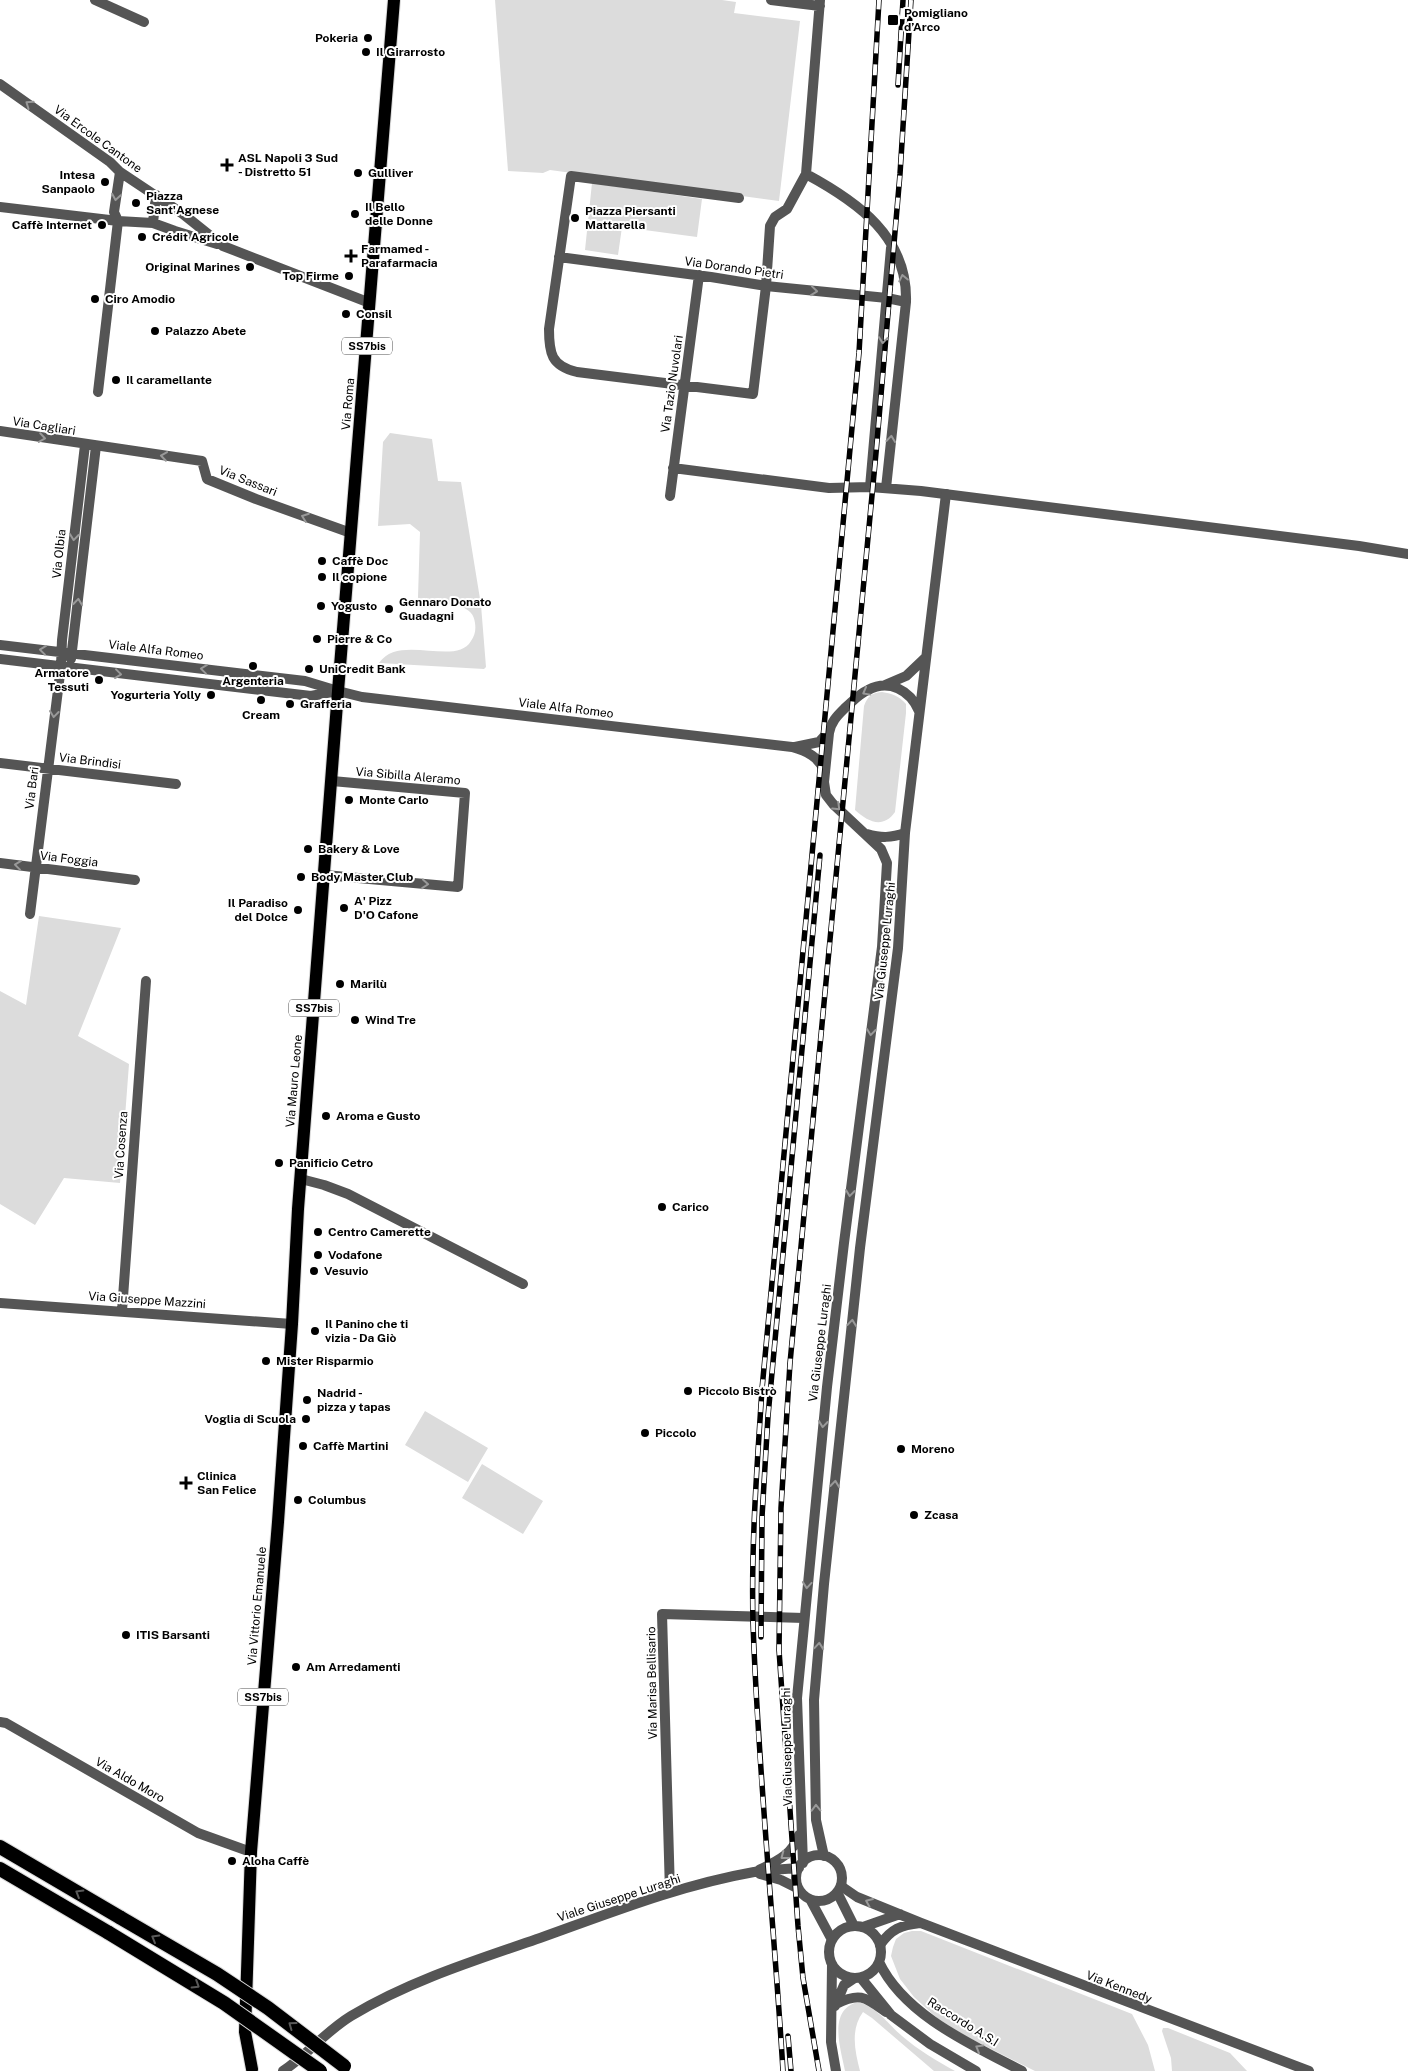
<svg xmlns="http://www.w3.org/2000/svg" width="1408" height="2071" font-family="'Public Sans',sans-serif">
<rect width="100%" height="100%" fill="#fff"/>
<path fill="#dcdcdc" d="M495,0H722L736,2L734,13L800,21L779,201L550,170L543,173L508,171Z
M592,183L702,199L697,237L622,227L618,255L585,250Z
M390,433L432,439L438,481L461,482L481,605L486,667L484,669L379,663C399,633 456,667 471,641C475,635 476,630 475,623C473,599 436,605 419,604L418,597L420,532L410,524L378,526L383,442Z
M882,692C893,694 899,696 906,704V713L895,812C883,829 868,822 855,810L864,706C868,696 871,693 882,692Z
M39,916L121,928L78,1036L129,1064L120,1183L64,1178L35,1225L0,1204V991L26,1005Z
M425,1411L488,1448L468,1482L405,1445Z
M482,1464L543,1501L523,1534L462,1498Z
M912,1931H921L1132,2014L1148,2045L1155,2071H1035L967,2037L937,2018L914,1997L900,1979L891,1956L893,1947L896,1939L904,1933Z
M858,2002C877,2007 888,2024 902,2036C918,2050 937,2061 955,2071H934L872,2018L863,2012C850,2030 855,2051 860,2071H845C841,2049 827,2010 858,2002Z
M1163,2028H1168L1230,2053L1247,2071H1172L1171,2058L1162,2031Z"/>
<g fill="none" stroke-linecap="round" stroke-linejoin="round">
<g stroke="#dbdbdb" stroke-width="14">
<path id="primary" d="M252,2069L245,2032L251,1852L278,1522L292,1324L298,1209L338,691L394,0"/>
</g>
<g stroke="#dbdbdb" stroke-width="16">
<path id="trunk" d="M0,1847L121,1918
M0,1869L109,1933"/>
</g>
<path stroke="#555" stroke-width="10" d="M95,0L144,22
M771,0L820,6
M0,84L110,162L120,172L183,214L223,246L370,303
M806,174C858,202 908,237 906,302L886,488
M739,198L571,176L549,329C549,353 551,366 577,372L753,394L766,286L770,226L775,217L787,209L806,174L820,0
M0,207L118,221L153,223L175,231L217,244
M153,223L156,195
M559,257L711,277L766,286L887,298L906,302
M98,392L118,221L114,212L120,172
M0,431L202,461L207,479L256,499L351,533
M673,468L829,488L870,487L921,491L1359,546L1408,554
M870,487L891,248
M670,496L699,275
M0,645L305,681L338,691
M0,659L311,696L337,691
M71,659L96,446
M0,763L176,784
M0,863L135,880
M325,875L458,887L465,793L332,781
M30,914L61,666L62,640L85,445
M301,1179L324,1185L348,1194L523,1284
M0,1303L292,1324
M122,1311L146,981
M841,1886L857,1897L921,1923L1309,2071
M670,1892L662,1614L804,1618
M863,1927L900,1914
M880,1945C891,1929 901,1925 920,1923
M832,1965L831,2042L836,2071
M836,2004C860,1992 865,1997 886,2012
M835,2006L844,1985L853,1979"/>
<path stroke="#555" stroke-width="10" d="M885,685L906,676L926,657
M338,691L362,697L792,747C807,751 819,757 825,772
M795,747L819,742L829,731
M867,834C881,838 891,838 905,833
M0,1722L6,1723L198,1833L251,1852
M796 1878a23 23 0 1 1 46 0a23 23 0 1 1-46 0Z
M824,1856L816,1820L814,1700L824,1584L860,1248L898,948L905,833L946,494
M803,1863L797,1698L827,1387L844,1243L882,947L887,863L881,849L833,804L826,795L824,782L829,733C831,721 838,715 846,707C853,701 859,694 868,690C889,679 910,690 919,711
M759,1870C777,1861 793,1854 799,1835
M760,1874L781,1880L799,1889
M837,1892L854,1926
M810,1899L832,1940
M829 1952a26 26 0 1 1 52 0a26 26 0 1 1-52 0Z
M879,1962C904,2015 972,2045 1022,2071
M861,1978L891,2015L930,2044L976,2071
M283,2071C307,2055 325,2032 351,2016C409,1981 476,1960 540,1938C610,1913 680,1885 754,1872C769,1870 784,1869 799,1868"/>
<use href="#primary" stroke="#000" stroke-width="12"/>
<use href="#trunk" stroke="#000" stroke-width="14"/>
<g stroke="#000" stroke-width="5.5">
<path id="rail" d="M898,85L903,0
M761,1637L762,1517L768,1416L820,855
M788,2036L791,2071
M783,2071C774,1922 758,1772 753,1623C751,1545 757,1467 762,1389L859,353L879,0
M819,2071L803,1978L798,1926L779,1650L781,1508L790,1363L876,453L900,174L911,0"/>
</g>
<use href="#rail" stroke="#fff" stroke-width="4" stroke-dasharray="11" stroke-linecap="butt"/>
<g stroke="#dbdbdb" stroke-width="16" stroke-linecap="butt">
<path id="trunk-bridge" d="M121,1918L217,1974L268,2008L344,2066
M109,1933L224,2003L320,2071"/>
</g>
<use href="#trunk-bridge" stroke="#000" stroke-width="14"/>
</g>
<defs><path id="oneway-chevron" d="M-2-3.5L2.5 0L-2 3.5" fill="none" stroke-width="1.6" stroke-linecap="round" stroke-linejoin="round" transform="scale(1.25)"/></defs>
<g stroke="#999">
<use href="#oneway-chevron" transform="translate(29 104) rotate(-145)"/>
<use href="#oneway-chevron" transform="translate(116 197) rotate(99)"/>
<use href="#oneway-chevron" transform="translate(903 278) rotate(-102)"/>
<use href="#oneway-chevron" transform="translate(814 291) rotate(6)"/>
<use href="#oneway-chevron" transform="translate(883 340) rotate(95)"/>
<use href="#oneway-chevron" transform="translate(42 438) rotate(9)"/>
<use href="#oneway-chevron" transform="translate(891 439) rotate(-84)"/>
<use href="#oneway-chevron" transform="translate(164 456) rotate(-172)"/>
<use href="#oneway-chevron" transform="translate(305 517) rotate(-160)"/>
<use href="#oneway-chevron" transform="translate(74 537) rotate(96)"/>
<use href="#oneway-chevron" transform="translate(78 602) rotate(-84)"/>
<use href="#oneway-chevron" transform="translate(43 650) rotate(-173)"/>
<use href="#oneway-chevron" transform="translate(204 669) rotate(-173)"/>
<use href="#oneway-chevron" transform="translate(118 674) rotate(7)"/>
<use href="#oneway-chevron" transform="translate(866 692) rotate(151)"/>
<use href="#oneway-chevron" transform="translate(54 714) rotate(97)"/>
<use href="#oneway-chevron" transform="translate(837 807) rotate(44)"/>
<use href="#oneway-chevron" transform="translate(18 865) rotate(-173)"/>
<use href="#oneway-chevron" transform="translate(425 884) rotate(5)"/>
<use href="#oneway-chevron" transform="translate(871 1032) rotate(97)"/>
<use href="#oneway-chevron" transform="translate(850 1193) rotate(97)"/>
<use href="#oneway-chevron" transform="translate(852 1323) rotate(-84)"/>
<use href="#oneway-chevron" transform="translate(823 1424) rotate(96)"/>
<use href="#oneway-chevron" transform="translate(835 1484) rotate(-84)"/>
<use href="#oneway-chevron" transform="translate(807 1585) rotate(95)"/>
<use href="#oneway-chevron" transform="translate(819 1646) rotate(-85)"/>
<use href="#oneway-chevron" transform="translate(816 1808) rotate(-91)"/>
<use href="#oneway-chevron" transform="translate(784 1856) rotate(143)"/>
<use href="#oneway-chevron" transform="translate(869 1902) rotate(-157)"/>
<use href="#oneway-chevron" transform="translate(979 2048) rotate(-150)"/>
</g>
<g stroke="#595959">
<use href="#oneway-chevron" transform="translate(79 1893) rotate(-149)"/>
<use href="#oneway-chevron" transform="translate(155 1938) rotate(-150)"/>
<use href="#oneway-chevron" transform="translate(196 1985) rotate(32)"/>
<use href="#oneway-chevron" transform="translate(292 2025) rotate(-144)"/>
</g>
<g fill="#000" stroke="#fff" stroke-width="2">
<rect x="887" y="14" width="12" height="12" rx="2.5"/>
<circle cx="368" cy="38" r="5"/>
<circle cx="366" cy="52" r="5"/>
<path d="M224.5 157.5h5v5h5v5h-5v5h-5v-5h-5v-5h5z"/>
<circle cx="358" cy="173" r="5"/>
<circle cx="105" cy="182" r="5"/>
<circle cx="136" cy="203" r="5"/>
<circle cx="355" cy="214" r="5"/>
<circle cx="575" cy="218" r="5"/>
<circle cx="102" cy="225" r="5"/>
<circle cx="142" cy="237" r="5"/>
<path d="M348.5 248.5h5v5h5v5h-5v5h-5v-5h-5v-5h5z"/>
<circle cx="250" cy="267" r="5"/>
<circle cx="349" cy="276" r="5"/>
<circle cx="95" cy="299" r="5"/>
<circle cx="346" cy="314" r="5"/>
<circle cx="155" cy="331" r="5"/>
<circle cx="116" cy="380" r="5"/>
<circle cx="322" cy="561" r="5"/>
<circle cx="322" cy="577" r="5"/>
<circle cx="321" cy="606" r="5"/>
<circle cx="389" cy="609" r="5"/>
<circle cx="317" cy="639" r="5"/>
<circle cx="253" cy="666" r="5"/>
<circle cx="309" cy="669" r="5"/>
<circle cx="99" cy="680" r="5"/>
<circle cx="211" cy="695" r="5"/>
<circle cx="261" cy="700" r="5"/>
<circle cx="290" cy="704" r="5"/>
<circle cx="349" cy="800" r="5"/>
<circle cx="308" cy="849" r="5"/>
<circle cx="301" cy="877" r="5"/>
<circle cx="344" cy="908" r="5"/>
<circle cx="298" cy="910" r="5"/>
<circle cx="340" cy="984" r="5"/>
<circle cx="355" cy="1020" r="5"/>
<circle cx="326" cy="1116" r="5"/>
<circle cx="279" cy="1163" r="5"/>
<circle cx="662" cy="1207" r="5"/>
<circle cx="318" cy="1232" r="5"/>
<circle cx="318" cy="1255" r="5"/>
<circle cx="314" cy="1271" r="5"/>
<circle cx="315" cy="1331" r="5"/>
<circle cx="266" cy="1361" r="5"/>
<circle cx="688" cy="1391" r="5"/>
<circle cx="307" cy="1400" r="5"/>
<circle cx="306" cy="1419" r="5"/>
<circle cx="645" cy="1433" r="5"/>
<circle cx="303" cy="1446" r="5"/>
<circle cx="901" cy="1449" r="5"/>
<path d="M183.5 1475.5h5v5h5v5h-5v5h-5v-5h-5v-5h5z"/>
<circle cx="298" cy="1500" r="5"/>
<circle cx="914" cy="1515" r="5"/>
<circle cx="126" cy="1635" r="5"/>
<circle cx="296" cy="1667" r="5"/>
<circle cx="232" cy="1861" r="5"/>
</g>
<g text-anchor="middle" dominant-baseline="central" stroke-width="4" stroke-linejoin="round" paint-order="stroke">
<g fill="#fff" stroke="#4c4c4c" stroke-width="1">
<rect x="342" y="337.5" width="50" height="17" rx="4"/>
<rect x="289" y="999.5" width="50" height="17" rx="4"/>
<rect x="238" y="1688.5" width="50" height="17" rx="4"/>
</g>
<g font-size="11" font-weight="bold" fill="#000">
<text x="367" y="346">SS7bis</text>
<text x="314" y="1008">SS7bis</text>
<text x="263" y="1697">SS7bis</text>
</g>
<g font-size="12" font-weight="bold" fill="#000" stroke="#fff" text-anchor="start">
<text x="904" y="13">Pomigliano<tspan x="904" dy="14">d’Arco</tspan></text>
<text x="358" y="38" text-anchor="end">Pokeria</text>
<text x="376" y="52">Il Girarrosto</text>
<text x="238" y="158">ASL Napoli 3 Sud<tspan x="238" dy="14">- Distretto 51</tspan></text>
<text x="368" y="173">Gulliver</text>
<text x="95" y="175" text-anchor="end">Intesa<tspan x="95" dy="14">Sanpaolo</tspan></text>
<text x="146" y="196">Piazza<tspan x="146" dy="14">Sant'Agnese</tspan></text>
<text x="365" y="207">Il Bello<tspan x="365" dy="14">delle Donne</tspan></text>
<text x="585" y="211">Piazza Piersanti<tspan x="585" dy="14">Mattarella</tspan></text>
<text x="92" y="225" text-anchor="end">Caffè Internet</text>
<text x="152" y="237">Crédit Agricole</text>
<text x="361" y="249">Farmamed -<tspan x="361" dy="14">Parafarmacia</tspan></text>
<text x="240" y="267" text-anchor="end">Original Marines</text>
<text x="339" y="276" text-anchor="end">Top Firme</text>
<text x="105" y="299">Ciro Amodio</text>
<text x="356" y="314">Consil</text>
<text x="165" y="331">Palazzo Abete</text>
<text x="126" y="380">Il caramellante</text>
<text x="332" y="561">Caffè Doc</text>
<text x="332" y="577">Il copione</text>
<text x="399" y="602">Gennaro Donato<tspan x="399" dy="14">Guadagni</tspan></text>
<text x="331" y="606">Yogusto</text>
<text x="327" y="639">Pierre &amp; Co</text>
<text x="319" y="669">UniCredit Bank</text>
<text x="89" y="673" text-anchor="end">Armatore<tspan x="89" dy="14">Tessuti</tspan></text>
<text x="253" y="681" text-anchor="middle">Argenteria</text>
<text x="201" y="695" text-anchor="end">Yogurteria Yolly</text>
<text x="300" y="704">Grafferia</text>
<text x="261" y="715" text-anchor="middle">Cream</text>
<text x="359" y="800">Monte Carlo</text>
<text x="318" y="849">Bakery &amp; Love</text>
<text x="311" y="877">Body Master Club</text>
<text x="354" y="901">A' Pizz<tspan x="354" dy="14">D'O Cafone</tspan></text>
<text x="288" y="903" text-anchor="end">Il Paradiso<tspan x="288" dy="14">del Dolce</tspan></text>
<text x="350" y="984">Marilù</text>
<text x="365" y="1020">Wind Tre</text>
<text x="336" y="1116">Aroma e Gusto</text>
<text x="289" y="1163">Panificio Cetro</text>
<text x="672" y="1207">Carico</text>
<text x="328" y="1232">Centro Camerette</text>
<text x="328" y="1255">Vodafone</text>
<text x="324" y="1271">Vesuvio</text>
<text x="325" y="1324">Il Panino che ti<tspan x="325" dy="14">vizia - Da Giò</tspan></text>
<text x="276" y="1361">Mister Risparmio</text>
<text x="698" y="1391">Piccolo Bistrò</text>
<text x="317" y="1393">Nadrid -<tspan x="317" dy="14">pizza y tapas</tspan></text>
<text x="296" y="1419" text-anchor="end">Voglia di Scuola</text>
<text x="655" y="1433">Piccolo</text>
<text x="313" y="1446">Caffè Martini</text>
<text x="911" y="1449">Moreno</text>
<text x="197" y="1476">Clinica<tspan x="197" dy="14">San Felice</tspan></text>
<text x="308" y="1500">Columbus</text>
<text x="924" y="1515">Zcasa</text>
<text x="136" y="1635">ITIS Barsanti</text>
<text x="306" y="1667">Am Arredamenti</text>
<text x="242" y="1861">Aloha Caffè</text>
</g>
<g font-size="12" fill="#000" stroke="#fff">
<text transform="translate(98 139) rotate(36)">Via Ercole Cantone</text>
<text transform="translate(734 268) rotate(8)">Via Dorando Pietri</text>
<text transform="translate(672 384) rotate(-82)">Via Tazio Nuvolari</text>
<text transform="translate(348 404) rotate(-85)">Via Roma</text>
<text transform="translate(44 426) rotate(9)">Via Cagliari</text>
<text transform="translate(248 481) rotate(22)">Via Sassari</text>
<text transform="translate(59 554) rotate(-84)">Via Olbia</text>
<text transform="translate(156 650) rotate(7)">Viale Alfa Romeo</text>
<text transform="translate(566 708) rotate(7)">Viale Alfa Romeo</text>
<text transform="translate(90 761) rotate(7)">Via Brindisi</text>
<text transform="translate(408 776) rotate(5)">Via Sibilla Aleramo</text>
<text transform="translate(32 788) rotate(-83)">Via Bari</text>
<text transform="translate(69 859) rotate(7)">Via Foggia</text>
<text transform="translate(885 941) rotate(-84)">Via Giuseppe Luraghi</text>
<text transform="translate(294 1081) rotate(-85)">Via Mauro Leone</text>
<text transform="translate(121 1145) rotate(-86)">Via Cosenza</text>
<text transform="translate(147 1300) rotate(4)">Via Giuseppe Mazzini</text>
<text transform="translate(820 1343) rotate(-83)">Via Giuseppe Luraghi</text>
<text transform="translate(257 1606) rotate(-85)">Via Vittorio Emanuele</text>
<text transform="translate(652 1683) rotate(-91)">Via Marisa Bellisario</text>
<text transform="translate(787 1747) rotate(-91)">Via Giuseppe Luraghi</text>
<text transform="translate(130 1780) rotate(30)">Via Aldo Moro</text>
<text transform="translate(619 1898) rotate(-18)">Viale Giuseppe Luraghi</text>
<text transform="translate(1119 1987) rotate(21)">Via Kennedy</text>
<text transform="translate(963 2022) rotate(32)">Raccordo A.S.I</text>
</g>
</g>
</svg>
